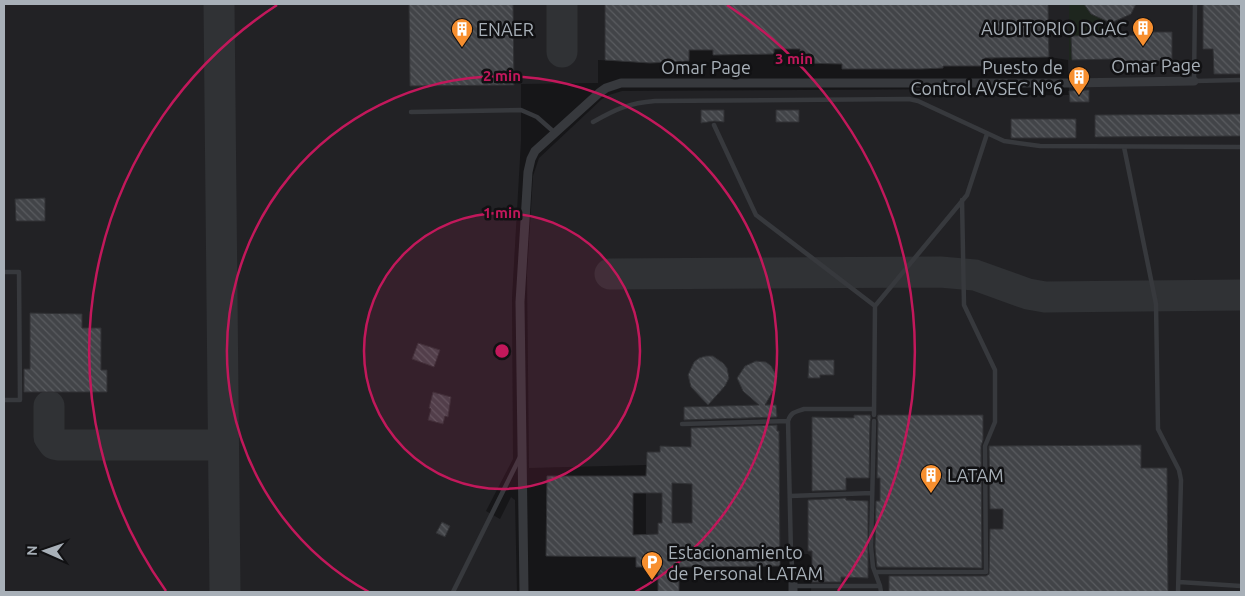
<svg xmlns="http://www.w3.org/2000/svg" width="1245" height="596" font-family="Ubuntu,sans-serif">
<defs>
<pattern id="building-back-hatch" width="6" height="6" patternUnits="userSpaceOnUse" patternTransform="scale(1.25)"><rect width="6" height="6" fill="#424448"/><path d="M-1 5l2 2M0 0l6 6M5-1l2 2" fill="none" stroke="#5a5c60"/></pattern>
</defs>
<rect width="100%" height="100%" fill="#161618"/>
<path fill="#222225" d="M4,4H1241V592H811L812,558L808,554H780V566L679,567V592H658V567H636L635,535L646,534V465L529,468L527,274L533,176L539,158L602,99L609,95L622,91L964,89V96L1069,95L1068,60L1049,57L994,58L985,66H944L943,68H937L925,66L921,69H842V64L800,63V46L784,47V49H775L774,54L713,55L712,50H690L689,61L650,63L598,60V83L521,84V141L512,298L513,459L486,511L500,519L511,497L515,500L517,592H4Z"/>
<path fill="#1e261e" d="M1069,4H1084L1091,14L1104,20V36L1071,37L1072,60H1069Z"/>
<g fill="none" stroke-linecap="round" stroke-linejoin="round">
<path stroke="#303235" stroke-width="31" d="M219,4L225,592
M562,4V52
M610,274L940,272L975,275L1028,294L1045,297L1241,295
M49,406V437L54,444L59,445H223"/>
</g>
<path fill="url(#building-back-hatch)" stroke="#303134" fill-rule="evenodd" d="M409,4H513L514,85L410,86Z
M605,4H1048L1049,57L985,58V66H943V68L921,69H842V64L800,63V49H774V54L713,55V50H689V61L650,63L605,60Z
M1084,4H1136L1131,14L1111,23L1091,14Z
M1203,4H1241V74H1214L1213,49H1203Z
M1136,32H1172V61H1114V59L1072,60L1071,36L1142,35Z
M1089,90V102H1070L1069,91Z
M701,110H724V122L714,121L701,123Z
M776,110H799V122H776Z
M1241,114V136L1095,137V115Z
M1011,119H1076V138H1011Z
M45,198V221H16L15,199Z
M30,313L82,314V328H101V370H107V392H24V369H30Z
M418,343L440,350L434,367L412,359Z
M706,356H713L723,363L727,368L729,378L725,386L708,405L691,387L688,375L694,362L699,358Z
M809,360H834V375H820V378H808Z
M756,361L766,362L771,366L777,376L776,386L765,405H776L777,417L684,420V407L759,405L743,391L737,378L745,366Z
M433,392L451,397L448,417L445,416L443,424L428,420L431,409L429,408Z
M854,415H870L871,418L870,421L869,478H846V490L812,491V417L854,418Z
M878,415H983V440L981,446L982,568L877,567L875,547L876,501H880V478H877L878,421L877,418Z
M777,425V431H779L780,566L679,567V592H658V567H636V557L546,556L547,476H646L647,452H660V446L691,447V428ZM672,483L692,484V523H672ZM633,493H662V523H658V534L633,535Z
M1141,445V468H1167L1168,592H889V576H986L989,574L990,529H1003V509H990L989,446Z
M846,498V500L868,501V578L841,577V582H812V551H808V500Z
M442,522L450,526L445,537L436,533Z"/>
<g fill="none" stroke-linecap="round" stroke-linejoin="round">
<path stroke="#37393d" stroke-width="4.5" d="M1195,4L1194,81L1241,80
M411,112L521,110L537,117L554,132
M593,122C616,109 629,103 655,101L909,99L918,101L1004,141L1040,146L1241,147
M714,125L756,215L875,306
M1124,147L1156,304L1158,429L1179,470L1181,480L1178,592
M4,272H19L20,400H4
M874,415L875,306L967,195L987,134
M788,421C791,412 795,412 804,409H874
M874,421L871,547L873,567L880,586L881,592
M682,424L788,421L791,554L793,576
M790,496L872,493
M875,572H986L985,446L995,422V370L964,305L962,200
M1179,582L1241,586
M793,586H880
M453,592L520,457"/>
<path stroke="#37393d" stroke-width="9" d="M793,576V592
M524,592L520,302L528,172L531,159L535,151L599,93L606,88L621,83H1069L1194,81"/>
</g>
<circle cx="502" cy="351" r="138" fill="#c2185b" fill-opacity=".12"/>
<g fill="none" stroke="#c2185b" stroke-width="2.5">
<circle cx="502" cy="351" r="138"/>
<path d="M369 592A275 275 0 1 1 635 592"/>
<path d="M166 591A413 413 0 0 1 277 5M727 5A413 413 0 0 1 838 591"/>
</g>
<defs>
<g id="building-pin" transform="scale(1.125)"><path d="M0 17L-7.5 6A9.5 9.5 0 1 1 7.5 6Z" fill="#f78f2f" stroke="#111113"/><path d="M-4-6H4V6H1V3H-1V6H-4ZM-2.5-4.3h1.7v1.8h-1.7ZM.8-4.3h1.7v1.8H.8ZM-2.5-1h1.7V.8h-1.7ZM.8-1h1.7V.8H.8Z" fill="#fff"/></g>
<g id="parking-pin" transform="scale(1.125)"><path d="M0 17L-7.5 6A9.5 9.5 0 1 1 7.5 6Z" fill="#f78f2f" stroke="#111113"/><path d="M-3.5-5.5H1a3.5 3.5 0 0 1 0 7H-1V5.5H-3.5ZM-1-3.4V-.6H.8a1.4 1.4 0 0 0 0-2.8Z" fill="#fff"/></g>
</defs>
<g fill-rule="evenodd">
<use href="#building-pin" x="1143" y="28"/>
<use href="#building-pin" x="462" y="29"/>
<use href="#building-pin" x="1079" y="77"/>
<use href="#building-pin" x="931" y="475"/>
<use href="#parking-pin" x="652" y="562"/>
</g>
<g text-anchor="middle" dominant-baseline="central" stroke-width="5" stroke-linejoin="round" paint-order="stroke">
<g font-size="18" fill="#a8b0b8" stroke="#111113" text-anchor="start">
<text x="1127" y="28" text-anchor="end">AUDITORIO DGAC</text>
<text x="478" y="29">ENAER</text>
<text x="1063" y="67" text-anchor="end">Puesto de<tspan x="1063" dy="21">Control AVSEC Nº6</tspan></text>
<text x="947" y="475">LATAM</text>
<text x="668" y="552">Estacionamiento<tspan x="668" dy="21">de Personal LATAM</tspan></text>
</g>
<g font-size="18" fill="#a8b0b8" stroke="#111113">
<text transform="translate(1156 65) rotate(-1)">Omar Page</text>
<text x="706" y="67">Omar Page</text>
</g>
</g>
<circle cx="502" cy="351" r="8" fill="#c2185b" stroke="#111113" stroke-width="2.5"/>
<g font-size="15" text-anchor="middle" font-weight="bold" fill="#c2185b" stroke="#111113" stroke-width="5" stroke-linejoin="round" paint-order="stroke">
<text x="794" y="64">3 min</text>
<text x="502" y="81">2 min</text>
<text x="502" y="218">1 min</text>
</g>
<rect width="1245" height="596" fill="none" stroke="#a8b0b8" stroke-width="10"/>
<g transform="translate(45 551) rotate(272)" stroke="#111113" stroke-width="4" paint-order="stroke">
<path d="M0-4L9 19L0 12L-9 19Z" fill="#a8b0b8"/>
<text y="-8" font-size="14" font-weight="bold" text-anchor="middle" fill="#a8b0b8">N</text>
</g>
</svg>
